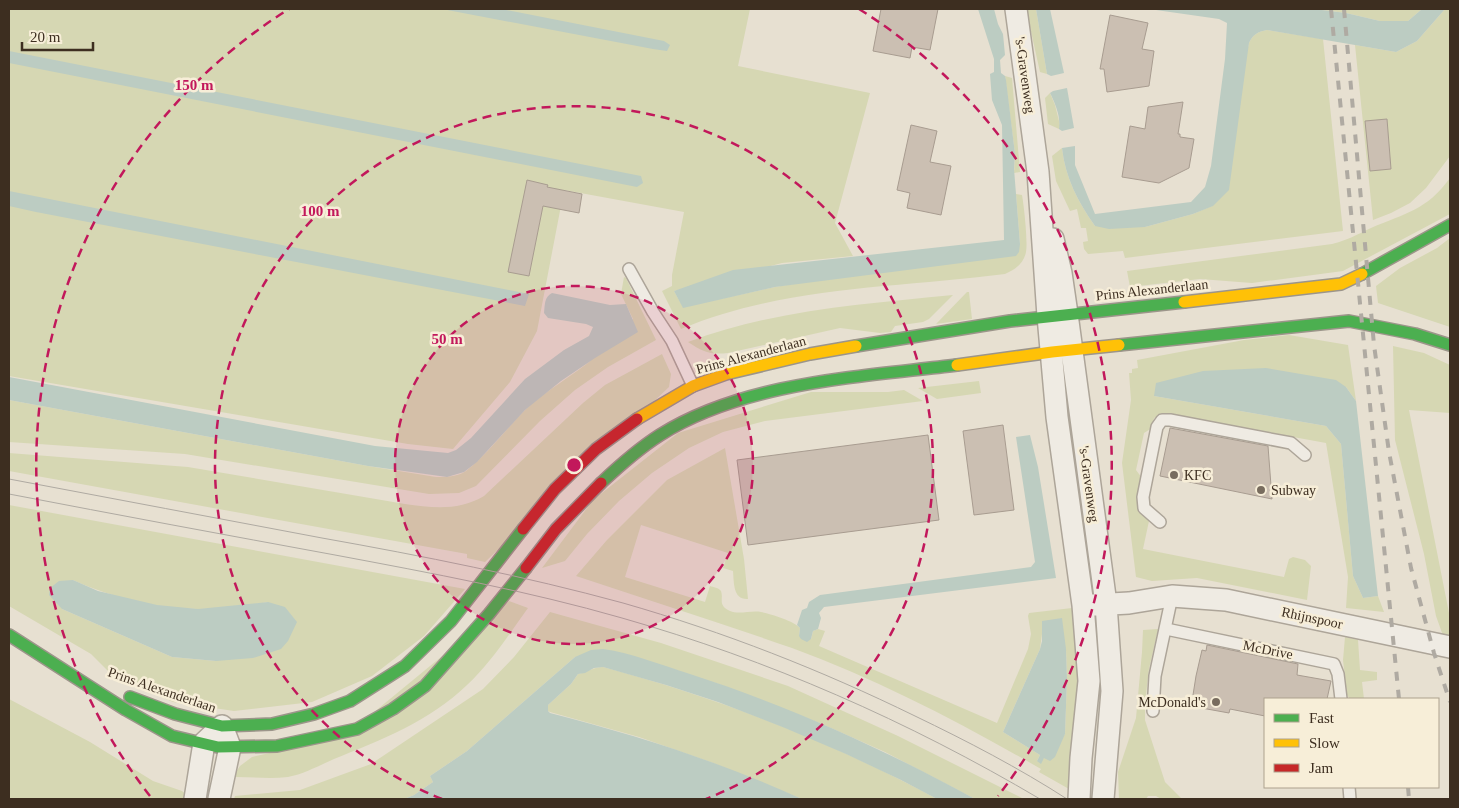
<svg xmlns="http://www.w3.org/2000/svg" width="1459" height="808" font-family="'Times New Roman',serif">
<rect width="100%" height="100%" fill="#e7e0d1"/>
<path fill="#d6d7b3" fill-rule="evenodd" d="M9,9H750L738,66L870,93L835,223L853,256L782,263L674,291L683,307L775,287L1020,244L1016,194L1022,195C1024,206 1028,242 1026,252C1024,263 1015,270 1005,274C897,288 783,286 681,329L662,291L672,286V275L684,212L564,190L537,331L510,382L453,449L408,444L9,376Z
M1026,9H1036L1047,74L1040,72Z
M1314,9H1422L1408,21H1380L1346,13Z
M1445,9H1450V156L1426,188L1410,203L1391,213L1373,220L1355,45L1396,52L1417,41Z
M1267,30L1323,39L1343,231L1125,258L1123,251L1088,254L1084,249L1083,242L1088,241L1086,228H1081L1077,209L1070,211L1056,181L1052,156L1062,148C1065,177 1078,202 1095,226L1145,227L1193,214L1212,206L1249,43C1253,34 1258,32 1267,30Z
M1005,76L1012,78L1020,172L1014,173L1015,154Z
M1050,93L1055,105L1060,125L1059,129L1048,124L1045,98Z
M1450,178V214L1343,271L1252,283L1200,279L1130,287L1127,271L1332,244C1348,240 1356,235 1371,228C1405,213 1426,211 1450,178Z
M1450,238V327L1378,303L1376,286L1400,268L1437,248Z
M624,277L626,278L656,340L608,367L575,390L540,421L476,486L459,493L429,494L185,454L9,442V400L368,466L436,477C446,477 457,477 466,471C488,454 505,430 525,410C546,390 573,376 595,357C608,345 620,331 633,319L621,294Z
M967,292H969L972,319L936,324Z
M953,295L929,319L923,322L895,326L891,332L880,333L840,328L728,353C710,355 703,352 688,342C773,310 864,304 953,295Z
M1289,335L1348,345L1356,401L1346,387L1154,396L1326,426L1341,444L1353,576L1363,598L1378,596L1384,612L1346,608L1348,577L1326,443L1163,413L1154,418L1152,428L1144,433L1136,470L1142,478L1137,508L1149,521L1143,549L1284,577L1289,559L1293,557L1305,560L1311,566L1307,600L1197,578L1152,581L1136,577L1122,463L1131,400L1129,373H1132V369L1138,368L1137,360L1244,340Z
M1393,346L1424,353L1450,365V413L1409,410L1450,618V645L1446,644L1436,616L1424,554L1395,440Z
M662,354L671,374L669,387L485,562L467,558V554L9,471V453L188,467L405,504C433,508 459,511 484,496L583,403L605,385Z
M979,381L981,393L937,399L918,388Z
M904,390L923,401L765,421L723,432L689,448L652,473L619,501L587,534L565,561L542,568L593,500L678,433L811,392H888Z
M725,448L744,559L748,599C733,600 734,583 733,571L723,568L728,553L641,525L625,577L705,602L710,586C713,587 719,588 721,591C724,599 717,605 730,611C739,615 751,610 761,612C771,614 794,621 800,628L799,636L811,639L813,631L818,629L825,631L819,646L997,723L1028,649L1031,634L1028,616L1029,613L1072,608L1080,682L1069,789L1039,772L1041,769C961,723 879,680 792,648C720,623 648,600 576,576L607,540L667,480ZM1042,634L1066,649L1067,679L1065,734L1044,758L1037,761L1040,755L1003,732L1040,649Z
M9,505L465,589L424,636L372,676L312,702L234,711L173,702L113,676L91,654L9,606ZM73,580C111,597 156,609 199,609C222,609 245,606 268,602L216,661L172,657L62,609Z
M509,601L528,608C509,634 491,663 467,685C430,721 381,740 334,759C320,765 304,774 288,777C270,779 252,777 235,777L234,775L240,766L252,757L345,736Z
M550,612L661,643L788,686L898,736L1024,799H975L885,752L822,724L716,683L575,657L467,751L430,776L433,782L414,795L404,799H234L235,796L300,790L371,764L483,689L514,657Z
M1158,629L1149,669L1145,703V720L1165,782L1182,799H1161L1156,796H1148L1146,799H1119L1118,772L1136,718L1142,652L1143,630Z
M1345,637L1358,640L1360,670L1377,672V680L1362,682L1364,699H1350L1347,695L1343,660Z
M603,667C719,698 832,742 937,799H802L713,763L639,737L550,712L548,711V705L571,684L578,674C587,672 594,667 603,667Z
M9,699L90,742L153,781L182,791L189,797V799H9Z"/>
<path fill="#bcccc2" d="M442,9H501L664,41L670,45L667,51L653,49Z
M978,9H994L998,24L1003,34L1005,55L1000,60L1001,73L1005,76L1006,80L1015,154L1014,169L1020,244L1019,252L1016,256L775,287L683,308L674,291L733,270L1004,240L1002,125L992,100L990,74L994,72V59Z
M1036,9H1050L1064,73L1051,76L1047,74Z
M1149,9H1314L1346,13L1380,21H1408L1422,9H1445L1417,41L1396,52L1267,30C1258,32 1253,34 1249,43L1229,190L1213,206L1193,214L1145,227L1109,229L1095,226C1078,202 1065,177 1062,148L1075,146V165L1095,214L1191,202L1205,187L1211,166L1225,59L1227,23L1219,19Z
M9,51L641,176L643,183L637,187L9,63Z
M1067,88L1074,128L1062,131L1059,129C1061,117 1055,103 1050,93L1053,91Z
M9,191L529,294L525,306L36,212L9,206Z
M552,293L610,305L626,304L638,332L595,358L561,381L525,410L477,462L464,472L447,477L368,466L9,400V377L375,446L448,453L456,450L471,438L525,379L564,350L589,336L593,327L586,324L548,318L544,313C545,305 544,297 552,293Z
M1266,368L1336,380L1346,387L1356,401L1378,596L1363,598L1353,576L1341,444L1326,426L1154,396L1156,383L1203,371Z
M1030,435L1038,467L1056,578L824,607L819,613L821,618L818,629L813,631L811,639L807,642L801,639L799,636L800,628L797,625L802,610L807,608L809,602L820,595L1031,567L1035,562L1016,437Z
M73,580L98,591L157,605L198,609L268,602L285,607L297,622L288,641L281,649L253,658L216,661L172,657L62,609L49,595L50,588L59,581Z
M1062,618L1066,649L1067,679L1065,734L1055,757L1050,761L1044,758L1041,764L1037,761L1040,755L1003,732L1040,649L1042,641V621Z
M603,649C632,653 661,665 690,674C789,706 884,749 975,799H937L901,780L846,754L785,728L718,702L666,685L603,667L594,668L585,673L578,674L571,684L548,705V711L550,713C636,735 721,762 802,799H404L414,795L433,782L430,776L467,751L575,657L591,650Z"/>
<path fill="#cbbfb2" stroke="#a89c90" d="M881,9H938L930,50L912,47L910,58L873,51Z
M1110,15L1148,23L1142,49L1154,51L1149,86L1107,92L1104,69H1100Z
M1183,102L1178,134H1180V137L1194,139L1189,168L1159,183L1122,177L1130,126L1145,129L1148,107Z
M1387,119L1391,169L1370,171L1365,121Z
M911,125L937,131L930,162L951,166L941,215L907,208L910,193L897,190Z
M527,180L548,185L547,187L582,194L579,213L543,206L529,276L508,272Z
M1003,425L1014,510L974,515L963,431Z
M1170,428L1268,446L1272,499L1160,476Z
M928,435L939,520L748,545L737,460Z
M1207,645L1298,664L1297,675L1331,681L1327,699H1265V716L1230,709L1229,713L1196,707L1197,696L1193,695L1196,676L1202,650L1206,651Z"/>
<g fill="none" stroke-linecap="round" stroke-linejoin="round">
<g stroke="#ada599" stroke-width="14">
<path id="lane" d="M629,269L653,312L672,341L693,386
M1160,522L1144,508L1143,497L1157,427L1162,420H1170L1291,443L1305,455
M1166,629L1334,664L1338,674L1341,699
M1153,711L1155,676L1172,596
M1349,787L1350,799"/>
</g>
<g stroke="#ada599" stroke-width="24">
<path id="street" d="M1016,9L1038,172L1048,316L1057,417L1083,605L1089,681L1081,758L1079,799
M1053,239L1061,273L1067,314L1106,604L1112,691L1103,799
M1093,605L1129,603L1172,596L1226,600L1450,647
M195,799L204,743L222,726L230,747L219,799"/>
</g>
<g stroke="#9c958a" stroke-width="14">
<path id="fast" d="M1362,274L1450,225
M1119,345L1349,321L1415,334L1450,345
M856,346L1010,321L1184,302
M601,483C619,466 638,449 660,435C744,382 860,377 957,365
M9,635L126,710L172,736L218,747L277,746L357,729L393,709L425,686L489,614L526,568
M130,697L175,714L222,726L272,724L314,714L350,701L405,666L451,621L523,529"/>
</g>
<g stroke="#9c958a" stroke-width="14">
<path id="slow" d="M1184,302L1341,284L1362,274
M957,365L1052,352L1119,345
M637,419L693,386L726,374L810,354L856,346"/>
</g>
<g stroke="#9c958a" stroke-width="14">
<path id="jam" d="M523,529L555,489L596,449L637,419
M526,568L556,529L601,483"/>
</g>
<use href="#lane" stroke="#efebe3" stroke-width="11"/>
<use href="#street" stroke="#efebe3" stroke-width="21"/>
<use href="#fast" stroke="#4caf50" stroke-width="11"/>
<use href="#slow" stroke="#ffc107" stroke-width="11"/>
<use href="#jam" stroke="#c62828" stroke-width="11"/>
<path stroke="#afaaa2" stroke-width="1" d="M9,479C113,499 218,518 322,538C423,556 524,576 623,603C724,632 821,670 915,716C967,741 1019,768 1067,799
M9,494C118,515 226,535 335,555C431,573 528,591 622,618C769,660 908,721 1040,799"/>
<path stroke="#afaaa2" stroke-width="4" stroke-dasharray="9 9" stroke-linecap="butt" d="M1331,9L1399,699
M1344,9L1374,345L1389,452L1411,568L1434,653L1450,702
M1408,787L1409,799"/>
</g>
<circle cx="574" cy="465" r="179" fill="#c2185b" fill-opacity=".12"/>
<g fill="none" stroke="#c2185b" stroke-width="2.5" stroke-dasharray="9 6">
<circle cx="574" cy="465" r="179"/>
<path d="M442 799A359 359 0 1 1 706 799"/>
<path d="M150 796A538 538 0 0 1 289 9M859 9A538 538 0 0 1 998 796"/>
</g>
<g fill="#786c5e" stroke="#f7eed8" stroke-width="2">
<circle cx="1174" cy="475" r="5"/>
<circle cx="1261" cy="490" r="5"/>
<circle cx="1216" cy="702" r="5"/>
</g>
<g text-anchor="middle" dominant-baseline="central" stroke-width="5" stroke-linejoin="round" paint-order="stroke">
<g font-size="14" fill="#3d2e20" stroke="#f7eed8">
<text transform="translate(1025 75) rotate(82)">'s-Gravenweg</text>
<text transform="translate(1152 290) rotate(-6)">Prins Alexanderlaan</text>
<text transform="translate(751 355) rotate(-15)">Prins Alexanderlaan</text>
<text transform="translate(1089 484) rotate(82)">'s-Gravenweg</text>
<text transform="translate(1312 618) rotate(12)">Rhijnspoor</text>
<text transform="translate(1268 650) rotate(11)">McDrive</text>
<text transform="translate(162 690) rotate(19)">Prins Alexanderlaan</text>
</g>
<g font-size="14" fill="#3d2e20" stroke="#f7eed8" text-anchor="start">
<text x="1184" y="475">KFC</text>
<text x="1271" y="490">Subway</text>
<text x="1206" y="702" text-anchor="end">McDonald's</text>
</g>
</g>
<circle cx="574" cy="465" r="8" fill="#c2185b" stroke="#f7eed8" stroke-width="2.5"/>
<g font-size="15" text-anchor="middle" font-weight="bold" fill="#c2185b" stroke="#f7eed8" stroke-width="5" stroke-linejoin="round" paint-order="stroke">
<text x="194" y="90">150 m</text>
<text x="320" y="216">100 m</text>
<text x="447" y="344">50 m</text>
</g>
<rect width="1459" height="808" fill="none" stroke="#3d2e20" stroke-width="20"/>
<rect x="1264" y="698" width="175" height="90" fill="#f7eed8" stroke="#ada18e"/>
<rect x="1274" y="714" width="25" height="8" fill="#4caf50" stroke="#ada18e"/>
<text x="1309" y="723" font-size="15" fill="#3d2e20">Fast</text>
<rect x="1274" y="739" width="25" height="8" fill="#ffc107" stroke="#ada18e"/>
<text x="1309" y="748" font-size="15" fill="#3d2e20">Slow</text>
<rect x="1274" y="764" width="25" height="8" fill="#c62828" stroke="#ada18e"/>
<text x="1309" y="773" font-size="15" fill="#3d2e20">Jam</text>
<path d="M22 42v8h71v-8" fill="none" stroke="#3d2e20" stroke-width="2.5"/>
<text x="30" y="42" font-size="15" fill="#3d2e20" stroke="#f7eed8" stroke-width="4" paint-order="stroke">20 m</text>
</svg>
